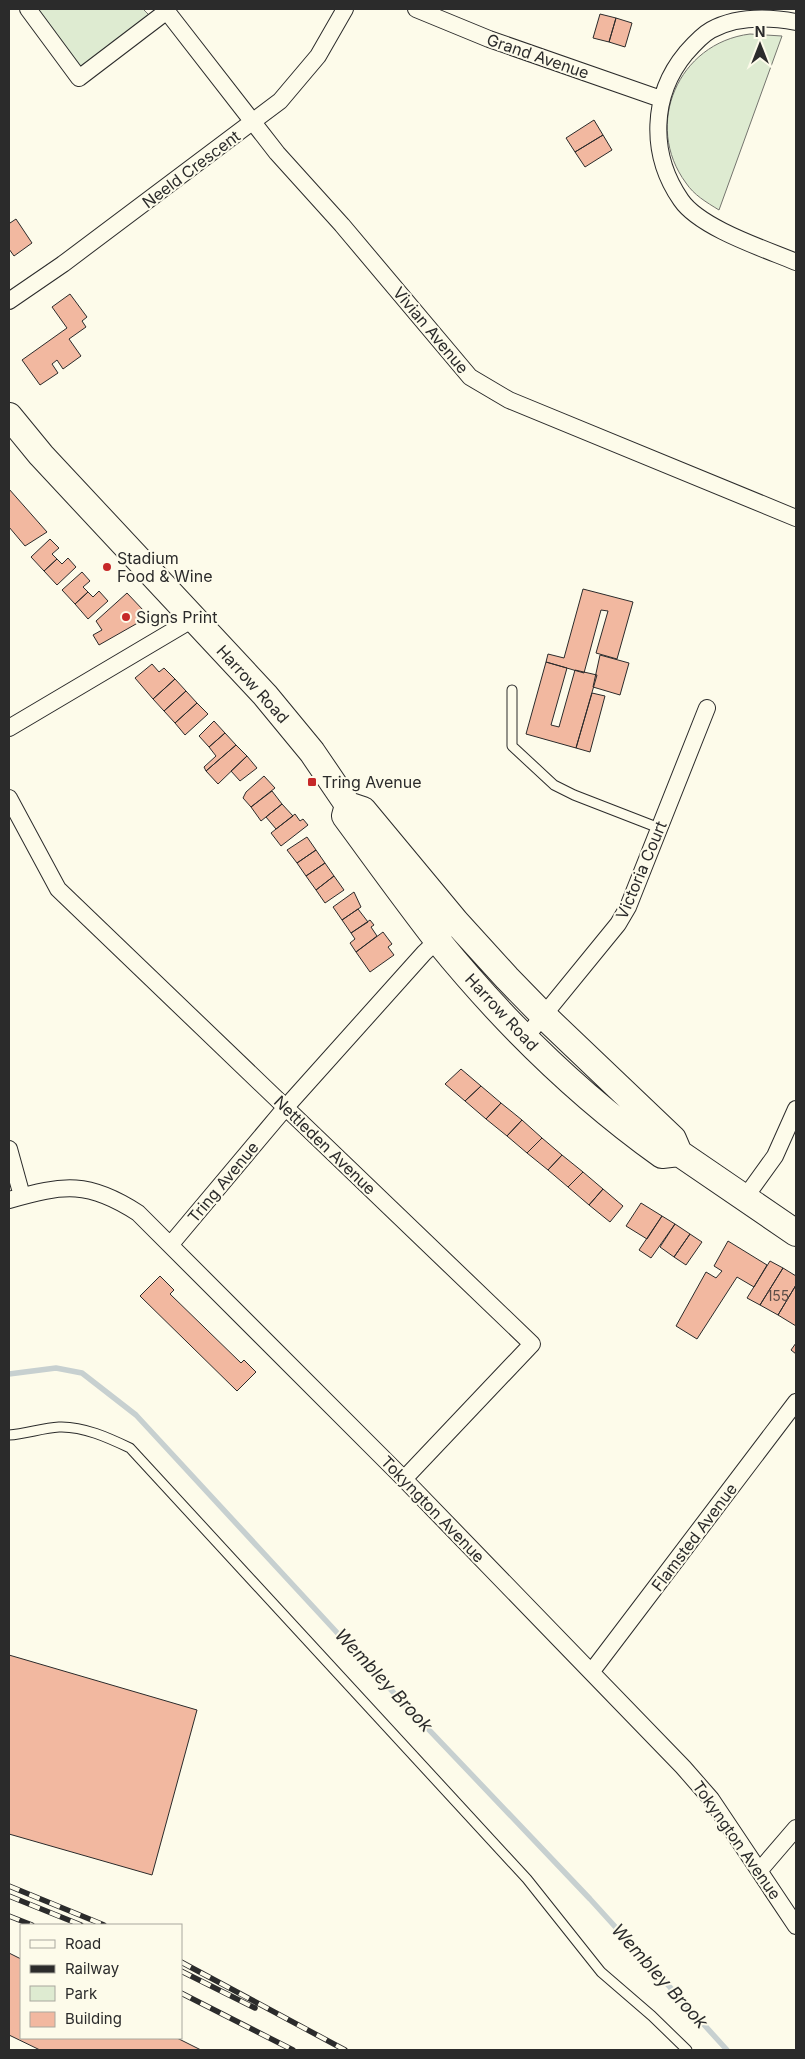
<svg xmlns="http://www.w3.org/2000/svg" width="805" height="2059" font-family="Inter,sans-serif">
<rect width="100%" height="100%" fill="#fdfbea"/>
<path fill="#deebd1" stroke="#74746e" d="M36,9H143L151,17L80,70Z
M750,34L782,36L719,210C706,202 694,195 686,183C643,125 678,43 750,34Z"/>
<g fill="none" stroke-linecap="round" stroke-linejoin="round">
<path stroke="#c7d0d0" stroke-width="5.5" d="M9,1374L56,1368L82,1373L136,1415L354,1651L590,1899L727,2050"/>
</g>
<path fill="#f2b8a0" stroke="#2b2b2b" d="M600,14L616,18L609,42L593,38Z
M616,18L632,23L625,47L609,42Z
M594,120L603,135L575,152L566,138Z
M603,135L612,150L585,167L575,152Z
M16,219L32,243L14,256L9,249V221L10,223Z
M70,294L87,317L82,321L86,327L69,339L81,356L63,369L57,360L52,364L58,373L40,385L22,360L67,328L52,307Z
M9,489L47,532L25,546L9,527Z
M50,539L59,548L52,554L57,559L44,571L31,557Z
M68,558L76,567L57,585L44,571L57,559L62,564Z
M82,572L90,581L83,587L88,592L75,604L62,590Z
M583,589L633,602L617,659L596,653L608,611L601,610L584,673L546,662L548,654L564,658Z
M99,591L108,601L88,619L75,604L88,592L93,597Z
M127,593L144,611L143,620L99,645L93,635L102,630L96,621Z
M600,655L629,663L620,695L593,687Z
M546,662L567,668L551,725L559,727L575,670L597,675L576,748L526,734Z
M152,664L159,672L164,668L175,679L153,699L135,678Z
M175,679L186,691L164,711L153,699Z
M186,691L197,703L175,723L164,711Z
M592,693L605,696L590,752L576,748Z
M197,703L208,714L185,735L175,723Z
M214,721L225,733L209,747L199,736Z
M225,733L236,745L206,771L204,767L216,756L209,747Z
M236,745L247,756L218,784L206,771Z
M247,756L257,768L240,781L231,771Z
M264,776L275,788L251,807L243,798L246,792Z
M272,791L282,804L261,821L251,807Z
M282,804L293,816L276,829L266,817Z
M295,814L300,821L303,819L308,825L281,846L271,833Z
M307,837L316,850L297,863L287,850Z
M316,850L325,863L306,876L297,863Z
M325,863L334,876L316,890L306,876Z
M334,876L344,890L325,903L316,890Z
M354,892L361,907L342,920L333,907Z
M358,909L368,922L351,933L342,920Z
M370,920L374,925L371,927L377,936L356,952L350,943L355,939L351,933Z
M383,932L392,944L388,947L394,955L370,972L356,952Z
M461,1069L481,1086L465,1101L445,1084Z
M481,1086L501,1103L486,1119L465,1101Z
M501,1103L522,1120L507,1136L486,1119Z
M522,1120L542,1138L527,1153L507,1136Z
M542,1138L562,1155L548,1170L527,1153Z
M562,1155L583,1172L568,1187L548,1170Z
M583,1172L603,1189L589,1205L568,1187Z
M603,1189L623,1206L610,1222L589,1205Z
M641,1203L662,1216L647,1239L626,1226Z
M662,1216L675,1224L651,1258L639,1250Z
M675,1224L690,1234L674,1257L660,1247Z
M690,1234L702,1242L686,1265L674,1257Z
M728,1241L767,1265L754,1287L737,1277L697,1339L676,1326L706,1272L716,1278L722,1271L714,1266Z
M770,1261L783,1268L760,1305L747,1298Z
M783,1268L796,1276V1285L778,1315L760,1305Z
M160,1276L174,1290L170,1294L241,1363L244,1360L256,1372L237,1391L140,1296Z
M796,1285V1326L778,1315Z
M796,1343V1354L791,1350Z
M9,1655L197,1710L152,1875L9,1834Z
M9,1953L21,1959V2038H177L201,2050H40L9,2035Z"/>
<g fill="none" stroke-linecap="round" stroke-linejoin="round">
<g stroke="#2b2b2b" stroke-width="11">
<path id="lane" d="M512,690V746L554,785L574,795L659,828
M9,1435C26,1434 42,1428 59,1427C83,1426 109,1438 130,1448L527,1879L601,1972L652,2016L687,2050"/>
</g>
<g stroke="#2b2b2b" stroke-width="18">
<path id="street" d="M28,9L79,78L167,11
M165,9L277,153L342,225L470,377L509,400L796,518
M416,9L489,39L661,99
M796,22C769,17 737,16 711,30C702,35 693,45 686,53C651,95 649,154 681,200C700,228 765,249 796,262
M9,301L63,264L280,101L318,56L345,9
M9,728L193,619
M9,798L58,889L532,1344L404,1479
M525,1038L618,924L628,907L707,708
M9,1149L22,1196
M744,1199L775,1156L796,1109
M9,1200C64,1184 89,1181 138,1213L404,1479L683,1767L711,1799L796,1926
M171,1244L286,1107L424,953L444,934
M592,1671L796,1402
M760,1870L796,1828"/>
</g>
<g stroke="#2b2b2b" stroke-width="28">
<path id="primary" d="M9,416L41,455L265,695L312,752L348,805L363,810L456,922L507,978L544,1016L673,1139L679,1153L796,1233
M348,805L345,816C376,858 406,900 438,941C503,1021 578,1095 662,1155L679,1153"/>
</g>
<use href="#lane" stroke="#fdfbea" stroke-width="9"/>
<use href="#street" stroke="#fdfbea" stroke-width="16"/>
<use href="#primary" stroke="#fdfbea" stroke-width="26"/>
<g stroke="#2b2b2b" stroke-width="5.5">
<path id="rail" d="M9,1886L104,1925
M9,1896L81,1925
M9,1916L32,1925
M181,1962L345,2050
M181,1971L255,2008
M181,1993L293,2050"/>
</g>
<use href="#rail" stroke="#fdfbea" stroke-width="4" stroke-dasharray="11" stroke-linecap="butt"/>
</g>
<g fill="#c62828" stroke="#fdfbea" stroke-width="2">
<circle cx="107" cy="567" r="5"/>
<circle cx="126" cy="617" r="5"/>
<rect x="307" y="777" width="10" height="10" rx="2.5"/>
</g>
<g text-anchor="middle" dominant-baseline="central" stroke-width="4" stroke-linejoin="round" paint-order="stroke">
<g font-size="14" fill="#5d4e48">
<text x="778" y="1295">155</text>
</g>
<g font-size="16" fill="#2b2b2b" stroke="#fdfbea">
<text transform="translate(538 56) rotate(19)">Grand Avenue</text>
<text transform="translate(191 169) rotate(-37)">Neeld Crescent</text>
<text transform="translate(431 330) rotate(50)">Vivian Avenue</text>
<text transform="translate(253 684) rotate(48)">Harrow Road</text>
<text transform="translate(641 870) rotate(-67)">Victoria Court</text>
<text transform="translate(502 1012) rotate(47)">Harrow Road</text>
<text transform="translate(325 1145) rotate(44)">Nettleden Avenue</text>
<text transform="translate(223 1182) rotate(-50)">Tring Avenue</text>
<text transform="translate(433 1509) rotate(46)">Tokyngton Avenue</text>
<text transform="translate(694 1537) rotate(-53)">Flamsted Avenue</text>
<text transform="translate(737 1840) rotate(55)">Tokyngton Avenue</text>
</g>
<g font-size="16" fill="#2b2b2b" stroke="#fdfbea" text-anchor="start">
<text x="117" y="558">Stadium<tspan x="117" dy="18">Food &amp; Wine</tspan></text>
<text x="136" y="617">Signs Print</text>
<text x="322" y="782">Tring Avenue</text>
</g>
<g font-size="18" font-style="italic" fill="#2b2b2b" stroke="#fdfbea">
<text transform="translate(384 1680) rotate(47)">Wembley Brook</text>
<text transform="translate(660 1976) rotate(48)">Wembley Brook</text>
</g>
</g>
<rect width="805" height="2059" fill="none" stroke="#2b2b2b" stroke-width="20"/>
<rect x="20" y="1924" width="162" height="115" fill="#fdfbea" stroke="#a9a89e"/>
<rect x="30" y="1940" width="25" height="8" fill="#fdfbea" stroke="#a9a89e"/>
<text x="65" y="1949" font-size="15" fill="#2b2b2b">Road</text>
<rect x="30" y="1965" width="25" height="8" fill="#2b2b2b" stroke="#a9a89e"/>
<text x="65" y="1974" font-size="15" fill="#2b2b2b">Railway</text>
<rect x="30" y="1986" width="25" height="15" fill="#deebd1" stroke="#a9a89e"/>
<text x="65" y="1999" font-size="15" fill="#2b2b2b">Park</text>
<rect x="30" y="2012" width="25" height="15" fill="#f2b8a0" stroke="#a9a89e"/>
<text x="65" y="2024" font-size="15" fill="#2b2b2b">Building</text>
<g transform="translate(760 45)" stroke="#fdfbea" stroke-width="4" paint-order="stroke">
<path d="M0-4L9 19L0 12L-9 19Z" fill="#2b2b2b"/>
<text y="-8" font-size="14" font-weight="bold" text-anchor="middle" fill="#2b2b2b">N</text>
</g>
</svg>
